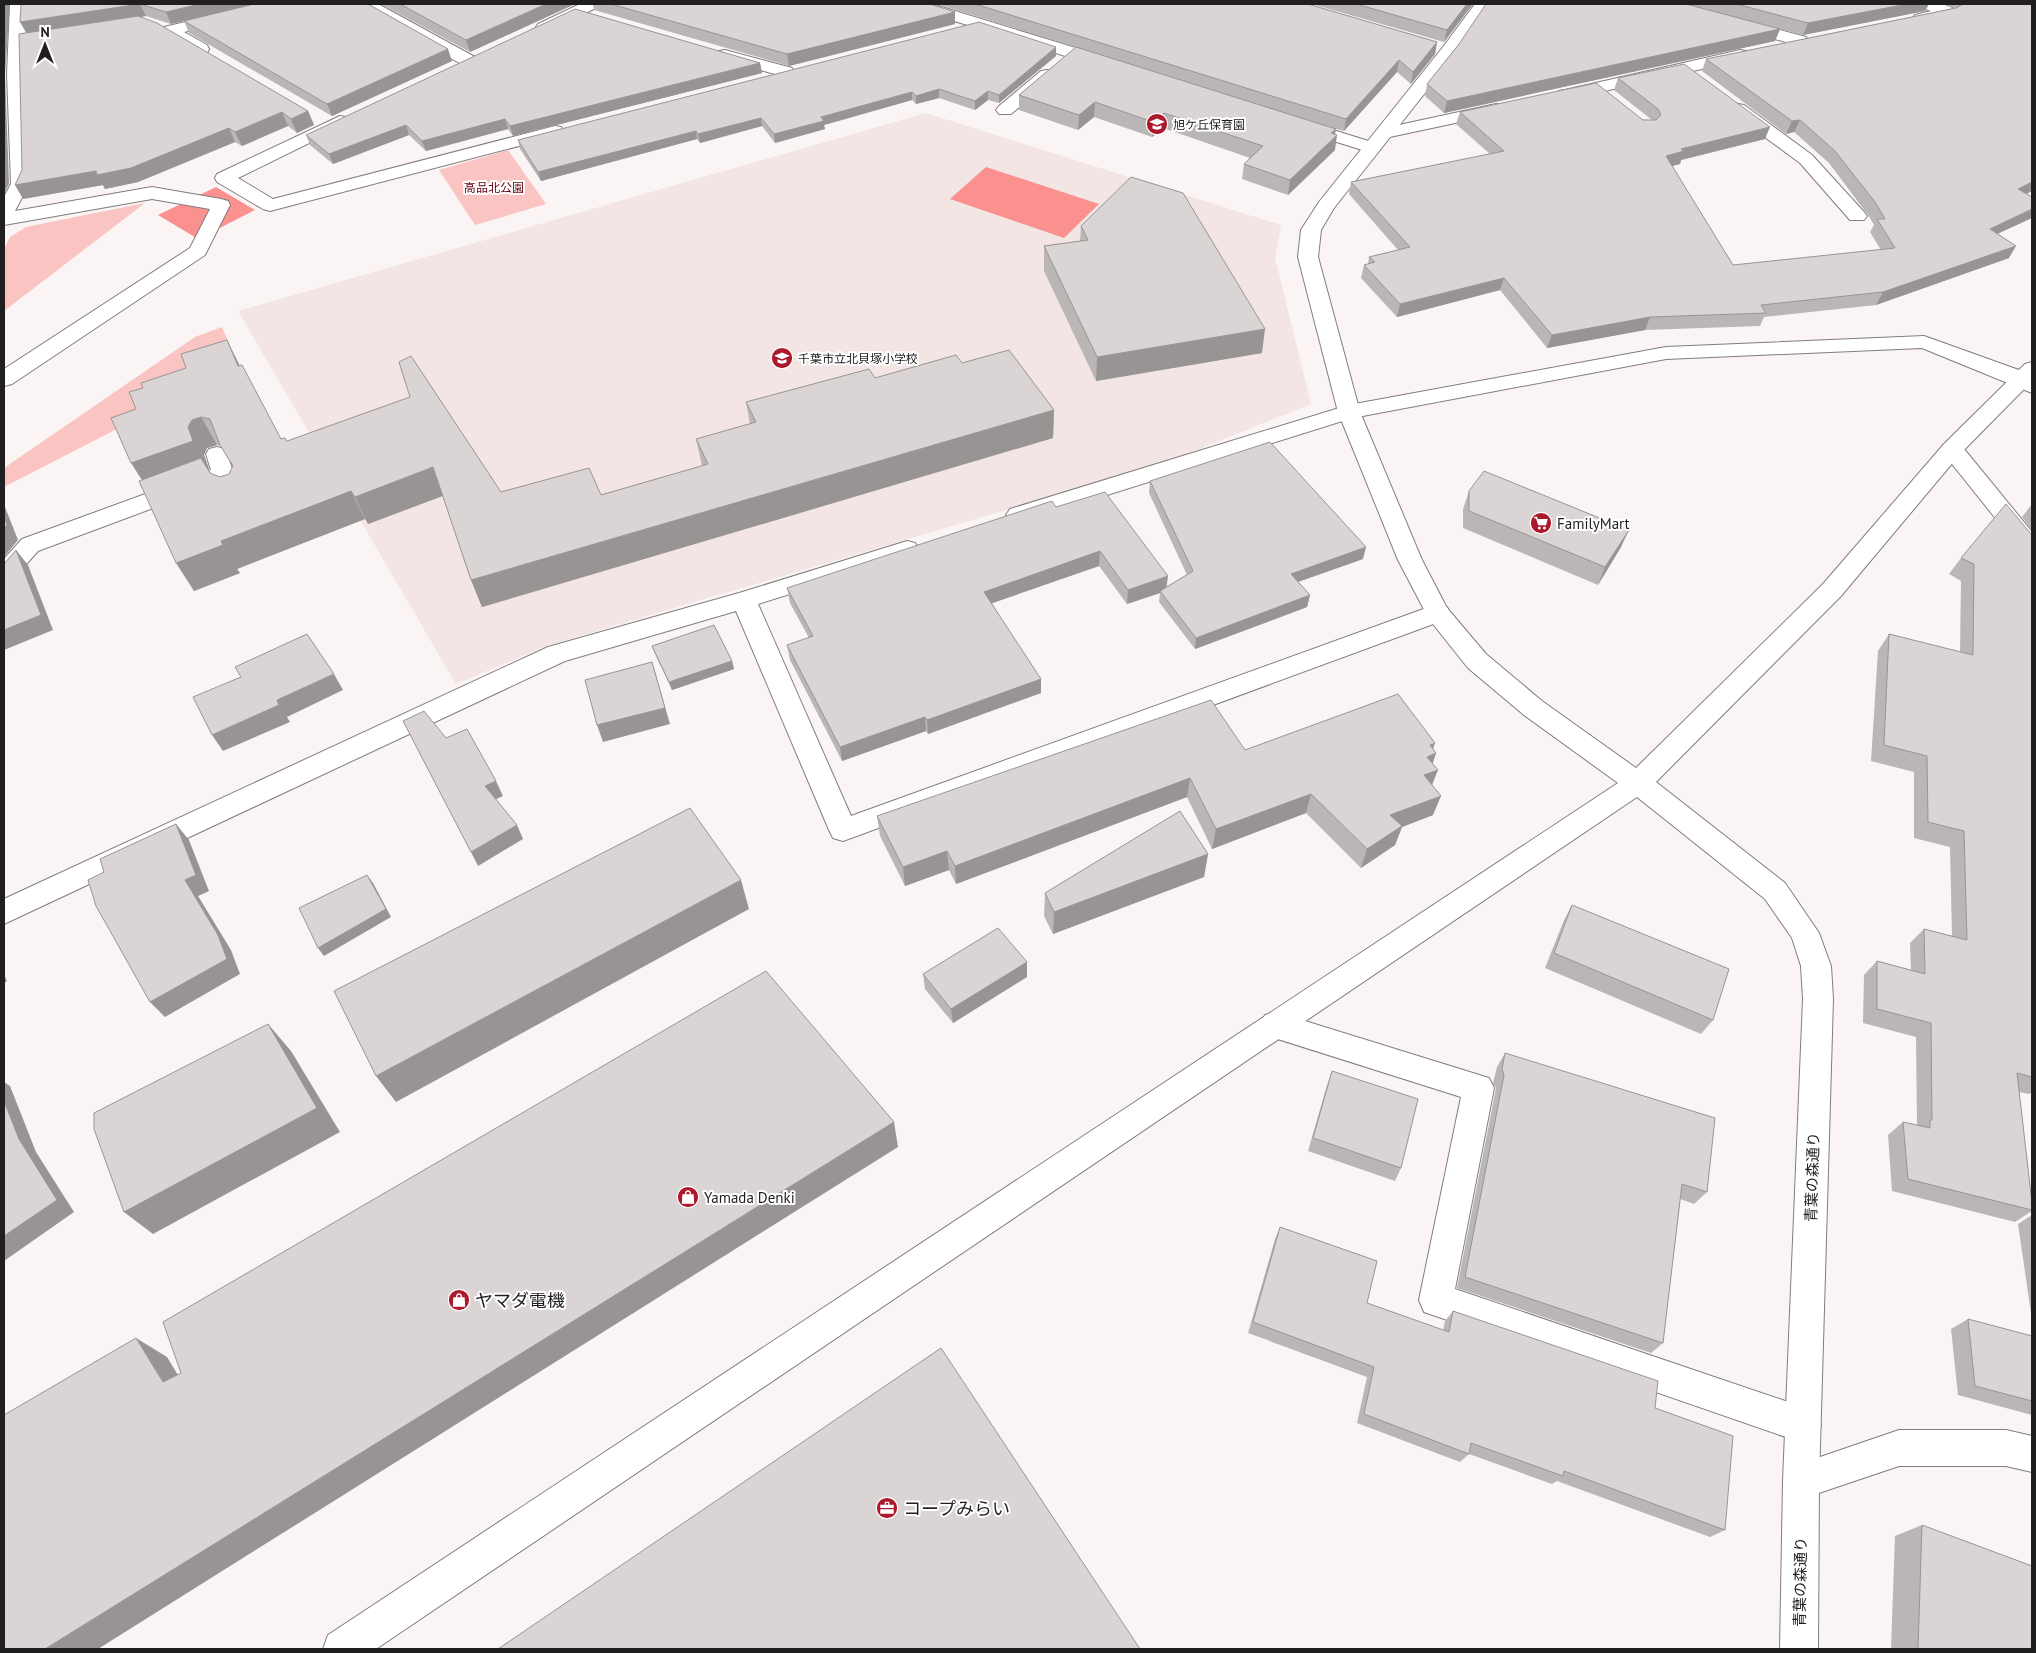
<svg xmlns="http://www.w3.org/2000/svg" width="2036" height="1653" font-family="'PT Sans','Noto Sans JP',sans-serif">
<rect width="100%" height="100%" fill="#faf4f4"/>
<path fill="#f3e5e4" d="M926,113L1281,225L1275,258L1311,404L1159,465L549,645L456,684L238,311Z"/>
<path fill="#f9c4c2" d="M508,150L546,204L475,225L439,170Z
M145,203L4,311V249L10,237L26,227Z
M222,327L231,348L181,386L113,431L4,487V468L195,337Z"/>
<path fill="#fa918f" d="M986,167L1099,204L1064,238L950,199Z
M216,187L255,210L198,239L158,215Z"/>
<g fill="none" stroke-linecap="round" stroke-linejoin="round">
<g stroke="#827d7d" stroke-width="2">
<path id="minor" d="M10,4H26L25,74L29,184L15,211L152,187L221,199L228,201L230,205L205,255L12,384L4,386V369L190,248L210,209L152,199L4,225V197L11,184L7,74Z
M262,4H289L287,7L184,32L207,45L209,49L207,53H195L162,31L164,27Z
M358,4H378L475,57L477,61L475,65H463L360,7Z
M580,4H600L598,7L550,30H538L536,27L538,24Z
M908,4H932L1112,59L1114,63L1112,67H1100L910,7Z
M1918,4C1930,3 1950,2 1958,13L1956,16L1921,23L1913,18L1915,15L1931,11L1920,7Z
M1742,20L1806,37L1808,41L1806,45L1800,46L1736,28L1734,25L1736,22Z
M725,50L792,68L795,72L792,76L786,77L719,59L717,55L719,51Z
M1740,50L1746,51L1748,55L1746,59L1565,100L1559,99L1556,95L1559,91L1565,90Z
M1047,70L1053,71L1056,75L1053,79L1011,114H999L996,110L999,106L1041,71Z
M1496,104L1502,105L1505,109L1502,113L1385,138L1379,137L1376,133L1379,129L1385,128Z
M1738,104L1744,105L1812,155L1864,212L1867,216L1864,220H1850L1800,163L1732,113L1729,109L1732,105Z
M340,116L346,117L349,121L346,125L238,178L273,199L555,126L561,127L564,131L561,135L270,211L263,209L217,182L215,178L217,174Z
M1301,120L1378,144L1381,148L1378,152L1372,153L1295,129L1292,125L1295,121Z
M1924,336L2030,374L2032,376V393L1922,348L1666,359L1352,418L1018,523L1010,521L1006,515L1010,509L1349,405L1666,347Z
M1952,442L1960,444L2032,532V556L2024,554L1944,454L1941,449L1944,444Z
M217,447L225,449L234,474L231,479L38,551L12,580L4,582V559L22,539L211,470L206,454L209,449Z
M907,541L915,543L919,549L915,555L758,604L851,816L1429,607L1438,604L1447,607L1450,613L1447,619L843,841L833,838L829,830L736,611L565,661L4,924V899L548,647L739,593Z
M1276,1012L1489,1078L1494,1088L1455,1289L1803,1407L1816,1412L1821,1425L1816,1438L1803,1443L1424,1312L1419,1300L1461,1097L1265,1035L1261,1025L1265,1015Z
M1899,1430H2006L2032,1436V1472L2006,1466H1899L1801,1499L1788,1494L1783,1481L1788,1468Z"/>
</g>
<g stroke="#827d7d" stroke-width="2">
<path id="tertiary" d="M1475,4H1491L1455,55L1334,208L1321,230L1318,257L1360,412L1422,560L1447,608L1486,654L1542,701L1636,768L1823,584L1944,444L2025,364L2032,362V381L1960,454L1841,596L1656,782L1785,883L1819,933L1831,966L1833,999L1819,1481L1818,1649H1780L1783,1481L1803,999L1801,966L1792,938L1765,899L1637,797L376,1649H323L328,1635L1618,783L1524,715L1468,668L1429,619L1398,560L1338,412L1298,257L1301,230L1319,202L1443,47Z"/>
</g>
<use href="#minor" fill="#fff" fill-rule="evenodd"/>
<use href="#tertiary" fill="#fff" fill-rule="evenodd"/>
</g>
<path fill="#bbb6b6" fill-rule="evenodd" d="M21,4H368L452,61L332,116L189,33L184,21L171,24L146,16L141,17L308,111L314,125L297,133L288,126L242,146L235,142L138,182L105,189L103,185L23,199L22,170L26,33Z
M381,4H575L470,52Z
M593,4H930L955,12V24L789,66L594,10Z
M937,4H1308L1437,42L1435,54L1411,84L1397,72L1344,131L1336,129L1335,135V150L1288,195L1242,179L1244,164L1250,158L1163,128L1152,137L1094,117L1078,130L1019,110V95L1133,65Z
M1312,4H1473L1444,42Z
M1686,4H1929L1925,11L1803,35L1780,29L1775,41L1444,113L1425,96L1427,84L1459,44Z
M1947,4H2032V191L2026,194L1998,234L2009,258L1876,305L1764,317L1760,326L1645,330L1547,348L1500,290L1397,317L1361,278L1364,265L1368,264L1369,257L1398,250L1349,194L1351,182L1490,154L1456,124L1460,112L1652,120L1614,90L1618,78L1765,139L1681,160L1680,164L1672,166L1733,265L1881,250L1870,232L1874,225L1868,215L1829,163L1794,132L1786,134L1702,71L1706,59L1954,8Z
M1056,56L999,103L988,100L975,110L939,98L916,104L912,100L824,125L825,129L775,143L762,126L700,143L697,139L541,181L520,149L518,140Z
M760,63L762,73L513,136L508,129L426,151L409,135L333,164L310,145L306,135Z
M1081,226L1262,353L1096,381L1044,271V246L1080,241Z
M962,363L1054,410L1053,438L482,607L471,580L443,496L368,524L365,519L237,569L240,573L194,591L142,480L136,409L240,365L281,439L287,441L501,492L601,495L702,466L696,439L750,424L746,402L875,378ZM217,445L221,446L233,467L229,474L220,477L210,473L208,469H209L204,455L207,448Z
M1150,481L1363,559L1298,582L1310,595L1307,607L1195,649L1159,602L1160,593L1127,604L1099,566L992,603L1041,693L928,734L926,731L842,761L790,660L787,645L809,638L790,603L787,588L1056,507L1167,587L1187,575L1149,493Z
M1469,491L1621,547L1598,585L1463,528V509Z
M2032,504V530L2022,517Z
M2032,535V1092L2029,1094L2019,1092L2032,1203V1211L2015,1222L1892,1191L1888,1135L1903,1122L1917,1125L1916,1037L1863,1023L1864,975L1877,961L1911,970L1910,943L1924,929L1952,936L1950,847L1914,838V772L1871,761L1878,651L1889,634L1960,652L1961,581L1949,574L1961,558Z
M652,646L732,661L734,669L672,690L655,654Z
M1433,749L1436,753L1433,763L1432,785L1433,815L1402,827L1395,845L1361,868L1306,813L1212,849L1187,797L956,884L949,870L905,886L880,836L877,816L1245,750Z
M1208,854L1204,877L1053,934L1044,916L1045,893Z
M1572,905L1713,1020L1701,1034L1545,968L1564,920Z
M923,974L1027,977L953,1023L925,989Z
M1505,1053L1707,1192L1694,1204L1680,1199L1663,1343L1651,1353L1457,1288L1496,1088L1493,1083L1497,1067Z
M1332,1071L1401,1168L1395,1181L1308,1151L1327,1085Z
M2032,1215V1320L2018,1224Z
M1280,1227L1367,1303L1443,1330L1445,1321L1453,1311L1655,1408L1725,1530L1710,1537L1557,1481L1552,1484L1469,1454L1460,1462L1357,1423L1367,1377L1248,1333L1275,1239Z
M1968,1319L2032,1336V1415L1958,1395L1951,1329Z
M1922,1525L2032,1649H1891L1895,1536Z"/>
<path fill="#999494" d="M4,4H10L5,74L9,184L4,194Z
M140,4L146,16L27,34L20,22Z
M200,4H255L171,24L166,12Z
M546,4H575L470,52L466,40Z
M1467,4H1473L1444,42L1447,30Z
M1907,4H1929L1925,11L1803,35L1808,23Z
M955,12V24L789,66L787,54Z
M1780,29L1775,41L1444,113L1447,101Z
M1437,42L1435,54L1411,84L1413,72Z
M1056,47V56L999,103V95Z
M448,49L452,61L332,116L327,104Z
M1399,60L1397,72L1344,131L1346,119Z
M760,63L762,73L513,136L510,126Z
M939,89V98L916,104V96Z
M988,91V100L975,110V101Z
M912,92V100L824,125L825,129L775,143L774,134L821,117Z
M1095,102L1094,117L1078,130L1079,115Z
M308,111L314,125L297,133L291,119Z
M282,112L288,126L242,146L235,132Z
M1164,113L1163,128L1152,137L1153,122Z
M761,118L762,126L700,143L698,134Z
M505,119L508,129L426,151L422,141Z
M1800,120L1794,132L1786,134L1792,121Z
M406,125L409,135L333,164L329,154Z
M1770,127L1765,139L1681,160L1680,164L1661,169L1666,156L1681,149Z
M229,128L235,142L138,182L105,189L103,185L23,199L15,185Z
M1336,129L1334,138L1337,135L1335,150L1288,195L1290,180Z
M696,131L697,139L541,181L538,172Z
M2032,182V191L2010,202L2018,189Z
M2032,209V218L1982,241L1990,229Z
M2016,246L2009,258L1876,305L1883,292Z
M1504,278L1500,290L1397,317L1400,304Z
M1650,317L1645,330L1547,348L1552,335Z
M1265,329L1262,353L1096,381L1097,357Z
M227,340L241,368L238,366Z
M1054,410L1053,438L482,607L471,580Z
M201,417L217,445L207,448L204,455L209,469L149,491L131,463L188,427L192,420Z
M433,467L445,495L368,524L355,497Z
M351,491L365,519L237,569L240,573L194,591L176,563L221,541Z
M4,505L5,507L18,540L4,557Z
M1629,530L1621,547L1598,585L1605,567Z
M1366,547L1363,559L1289,585L1291,574Z
M16,550L28,565L53,630L4,650V630Z
M1100,551L1099,566L984,606V592Z
M1168,576L1166,591H1160V593L1127,604L1128,590Z
M1310,595L1307,607L1195,649L1196,638Z
M732,661L734,669L672,690L669,682Z
M652,662L670,724L603,742L597,725Z
M334,674L343,690L287,717L290,722L223,751L212,735L277,700Z
M1041,679V693L928,734L927,720Z
M925,717L926,731L842,761L840,747Z
M1435,743L1431,755L1436,753L1429,773L1420,776L1430,745Z
M1438,770L1430,790L1424,775Z
M1190,778L1187,797L956,884L955,866Z
M496,781L503,796L492,801L485,786Z
M1311,794L1306,813L1212,849L1216,829Z
M1441,796L1433,815L1402,827L1395,845L1361,868L1367,849L1390,815Z
M176,824L189,840L209,891L198,896L231,950L240,974L165,1017L150,1002L185,880Z
M517,825L523,839L478,866L471,852Z
M947,851L949,870L905,886L903,867Z
M1208,854L1204,877L1053,934L1054,912Z
M367,875L373,883L391,917L324,956L318,948Z
M741,880L749,909L396,1102L376,1076Z
M1027,962V977L953,1023L951,1009Z
M4,974L7,981L4,983Z
M268,1024L291,1051L340,1132L153,1234L124,1212Z
M4,1082L10,1086L36,1152L74,1212L4,1261V1236L19,1139L4,1101Z
M894,1122L898,1147L98,1649H45Z
M136,1338L167,1357L193,1400L163,1382Z"/>
<path fill="#dad4d4" stroke="#999494" d="M21,4H200L166,12L140,4L20,22Z
M254,4H368L448,49L327,104L184,21Z
M400,4H546L466,40Z
M611,4H930L955,12L787,54Z
M975,4H1308L1437,42L1413,72L1399,60L1346,119Z
M1356,4H1467L1447,30Z
M1486,4H1686L1780,29L1447,101L1427,84L1459,44Z
M1736,4H1907L1808,23Z
M1963,4H2032V182L2018,189L2032,197V209L1990,229L2016,246L1883,292L1761,305L1766,313L1650,317L1552,335L1504,278L1400,304L1364,265L1375,262L1369,257L1410,247L1351,182L1504,151L1460,112L1596,83L1643,120H1656L1661,115L1658,109L1618,78L1684,64L1770,127L1681,149L1684,151L1666,156L1733,265L1895,248L1877,219H1885L1875,202L1835,151L1800,120L1792,121L1706,59L1956,8Z
M575,9L760,63L510,126L505,119L422,141L406,125L329,154L306,135Z
M138,16L157,23L308,111L291,119L282,112L235,132L229,128L131,168L97,175L96,171L15,185L22,170L19,34Z
M979,22L1056,47L999,95L988,91L975,101L939,89L916,96L912,92L821,117L824,121L774,134L761,118L698,134L696,131L538,172L518,140Z
M1076,47L1336,129L1331,133L1337,135L1290,180L1244,164L1263,146L1164,113L1153,122L1095,102L1079,115L1019,95Z
M1131,177L1183,193L1265,329L1097,357L1044,246L1088,240L1081,226Z
M227,340L238,366L242,365L281,439L285,438L287,441L410,397L399,362L411,356L501,492L589,468L601,495L708,464L696,439L756,422L746,402L869,369L875,378L956,355L962,363L1009,350L1054,410L471,580L433,467L355,497L351,491L221,541L223,545L176,563L139,481L201,458L210,473L220,477L229,474L233,466L220,445L210,419L201,417L192,420L188,427L193,441L131,463L111,418L136,409L129,392L143,388L141,383L186,368L181,354Z
M1270,442L1366,547L1291,574L1310,595L1196,638L1160,591L1193,571L1150,481Z
M1484,471L1629,530L1605,567L1469,511V491Z
M1105,492L1168,576L1128,590L1100,551L984,592L1041,679L927,720L925,717L840,747L787,645L813,636L787,588L1052,501L1056,507Z
M2006,504L2032,535V1077L2017,1073L2032,1203V1210L1908,1179L1903,1122L1930,1128V1120H1932L1931,1023L1877,1009V961L1925,974L1924,929L1967,940L1964,831L1928,822L1927,756L1884,745L1889,634L1973,655L1974,564L1961,558Z
M4,517L7,525L4,529Z
M16,550L41,615L4,630V564Z
M714,625L732,661L669,682L652,646Z
M307,634L334,674L277,700L279,705L212,735L193,697L241,677L235,667Z
M652,662L665,708L597,725L585,680Z
M1398,694L1435,743L1430,745L1436,753L1427,757L1438,770L1424,775L1441,796L1390,815L1402,826L1367,849L1311,794L1216,829L1190,778L955,866L947,851L903,867L877,816L1211,700L1245,750Z
M424,711L446,738L467,729L496,781L485,786L517,825L471,852L403,721Z
M690,808L741,880L376,1076L334,991Z
M1180,811L1208,854L1054,912L1045,893Z
M176,824L196,875L185,880L218,935L227,959L150,1002L96,906L88,880L104,872L100,859Z
M367,875L386,909L318,948L299,908Z
M1572,905L1729,969L1713,1020L1554,953Z
M998,928L1027,962L951,1009L923,974Z
M766,971L894,1122L45,1649H4V1415L136,1338L163,1382L181,1373L163,1322Z
M268,1024L317,1108L124,1212L94,1129V1113Z
M1505,1053L1715,1118L1707,1192L1682,1184L1663,1343L1465,1277L1504,1075L1502,1069Z
M1332,1071L1418,1099L1401,1168L1313,1138Z
M4,1101L19,1139L57,1200L4,1236Z
M1280,1227L1377,1261L1367,1303L1449,1332L1453,1311L1658,1381L1655,1408L1733,1436L1725,1530L1564,1471L1563,1476L1471,1443L1469,1454L1364,1414L1374,1367L1253,1322Z
M1968,1319L2032,1336V1401L1975,1386Z
M941,1348L1140,1649H498Z
M1922,1525L2032,1566V1649H1918Z"/>
<defs>
<g id="school-disc" transform="scale(1.125)"><circle r="9.5" fill="#ac182c" stroke="#fff"/><path d="M0-5L7-2L0 1L-7-2ZM-4 1L0 2.5L4 1V4Q0 6-4 4Z" fill="#fff"/></g>
<g id="supermarket-disc" transform="scale(1.125)"><circle r="9.5" fill="#ac182c" stroke="#fff"/><path d="M-6-5.5h2.5l.6 2H6L4.5 2H-2.5L-4.4-4H-6ZM-1.5 3.2a1.3 1.3 0 1 0 .1 0ZM3 3.2a1.3 1.3 0 1 0 .1 0Z" fill="#fff"/></g>
<g id="shop-disc" transform="scale(1.125)"><circle r="9.5" fill="#ac182c" stroke="#fff"/><path d="M-5-2.5h2.3a2.7 3.5 0 0 1 5.4 0H5L5.5 6h-11ZM-1.5-2.5h3a1.5 2.3 0 0 0-3 0Z" fill="#fff"/></g>
<g id="office-disc" transform="scale(1.125)"><circle r="9.5" fill="#ac182c" stroke="#fff"/><path d="M-6-3h4V-5.5h4V-3h4V5H-6ZM-1-4.5V-3h2v-1.5ZM-6 0V1H6V0Z" fill="#fff"/></g>
</defs>
<g fill-rule="evenodd">
<use href="#school-disc" x="1157" y="124"/>
<use href="#school-disc" x="782" y="358"/>
<use href="#supermarket-disc" x="1541" y="523"/>
<use href="#shop-disc" x="688" y="1197"/>
<use href="#shop-disc" x="459" y="1300"/>
<use href="#office-disc" x="887" y="1508"/>
</g>
<g text-anchor="middle" dominant-baseline="central" stroke-width="4" stroke-linejoin="round" paint-order="stroke">
<g font-size="12" fill="#201e1e" stroke="#fff" text-anchor="start">
<text x="1173" y="124">旭ケ丘保育園</text>
<text x="798" y="358">千葉市立北貝塚小学校</text>
</g>
<g font-size="12" fill="#620011" stroke="#fff">
<text x="494" y="187">高品北公園</text>
</g>
<g font-size="15" fill="#201e1e" stroke="#fff" text-anchor="start">
<text x="1557" y="523">FamilyMart</text>
<text x="704" y="1197">Yamada Denki</text>
</g>
<g font-size="15" fill="#201e1e" stroke="#fff">
<text transform="translate(1812 1177) rotate(-88)">青葉の森通り</text>
<text transform="translate(1800 1582) rotate(-89)">青葉の森通り</text>
</g>
<g font-size="18" fill="#201e1e" stroke="#fff" text-anchor="start">
<text x="475" y="1300">ヤマダ電機</text>
<text x="903" y="1508">コープみらい</text>
</g>
</g>
<rect width="2036" height="1653" fill="none" stroke="#201e1e" stroke-width="10"/>
<g transform="translate(45 45)" stroke="#ffffff" stroke-width="4" paint-order="stroke">
<path d="M0-4L9 19L0 12L-9 19Z" fill="#201e1e"/>
<text y="-8" font-size="14" font-weight="bold" text-anchor="middle" fill="#201e1e">N</text>
</g>
</svg>
